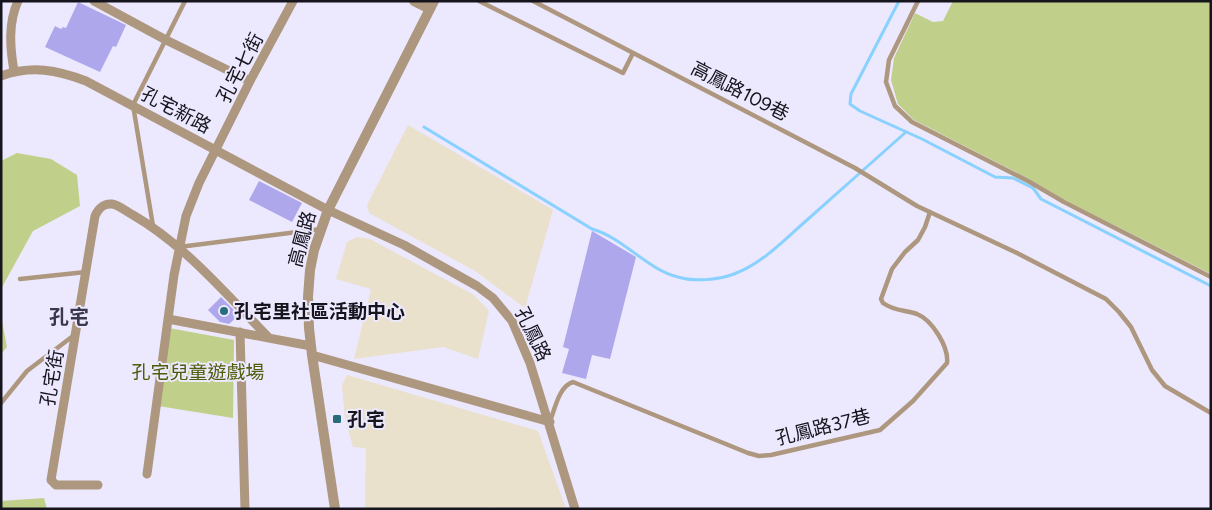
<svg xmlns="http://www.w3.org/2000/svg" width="1212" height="510" font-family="Figtree,'Noto Sans TC',sans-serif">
<rect width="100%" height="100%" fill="#ece8fe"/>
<path fill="#e9e1cb" d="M408,125L553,210L525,308L475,271L369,213L367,205Z
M357,237L370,239L474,295L489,311L478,359L443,347L354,359L371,289L336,279L347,242Z
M347,375L538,431L566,509H503L493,507L492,509H365L366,448L353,447L345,419L342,385Z"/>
<path fill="#c0d08a" d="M953,1H1211V274L1065,200L1029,179L914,120L898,104L891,80L894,58L915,13L933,22L943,21Z
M17,153L51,159L77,175L80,206L33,231L1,289V161Z
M1,316L7,347L1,354Z
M169,328L234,340L233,418L158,406Z
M44,498L47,509H1V501Z"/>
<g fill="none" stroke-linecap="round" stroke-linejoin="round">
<path stroke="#89d1fe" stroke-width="3" d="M899,1L851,94L850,104L860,111L922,139L995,177L1013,178L1033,188L1041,199L1211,286
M424,127L592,229C624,238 646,269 678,277C694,282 718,280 734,274C762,264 785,239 807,220C840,191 873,161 906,132"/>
</g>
<path fill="#aea7eb" d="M78,2L126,25L116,47L113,46L100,72L45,47L55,26L61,29L63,27L66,28Z
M259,181L302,203L292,222L249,200Z
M592,231L636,257L610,359L592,355L586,379L562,373L569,349L563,347Z
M221,297L239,315L229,324L220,322L208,310Z"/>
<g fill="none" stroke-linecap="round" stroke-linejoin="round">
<path stroke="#ae977f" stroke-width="4.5" d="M479,1L623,73L633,53
M533,1L855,168L917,206L1017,253L1106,299L1119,312L1131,327L1152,370L1165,386L1211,413
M918,1L889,60L886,82L895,106L912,122L1028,181L1064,202L1211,277
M153,226L133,105L185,1
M179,247L321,229
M20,279L86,272
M1,403L27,371L73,336
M550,421C555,409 559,386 573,382L748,453L759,456L771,455L880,430L913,401L947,363C949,347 932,320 917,314C905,310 894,311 883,303L881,299L892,269L905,252L918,240L925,227L930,212"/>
<path stroke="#ae977f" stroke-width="9" d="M94,1L166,40L250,81
M14,71C10,48 8,23 18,1
M1,76C32,65 57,70 86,81L328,210L404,245L477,286L493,298L512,321L530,363L575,509
M168,319L311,346
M240,332L245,509
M312,355L550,422
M147,474L174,275L186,216L199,183L250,81L293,1
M98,485H56L51,480L95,216C98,209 104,203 112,204C119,205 127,212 133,215C185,245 227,295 269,338"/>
<path stroke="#ae977f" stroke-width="10" d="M414,1L430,9
M335,509L312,355L309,328L308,297L310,270L314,250L328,210L434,1"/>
</g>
<g fill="#266c7a" stroke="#ece8fe" stroke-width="2">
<circle cx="224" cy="311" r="5"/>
<rect x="332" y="414" width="10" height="10" rx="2.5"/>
</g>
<g text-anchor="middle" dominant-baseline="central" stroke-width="4" stroke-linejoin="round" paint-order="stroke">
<g font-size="19" fill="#16141d" stroke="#ece8fe">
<text transform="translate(240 68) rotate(-62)">孔宅七街</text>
<text transform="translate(740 91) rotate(27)">高鳳路109巷</text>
<text transform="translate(176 110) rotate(28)">孔宅新路</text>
<text transform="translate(302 239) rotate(-75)">高鳳路</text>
<text transform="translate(533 334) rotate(64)">孔鳳路</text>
<text transform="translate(52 378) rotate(-80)">孔宅街</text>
<text transform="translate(823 427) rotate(-14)">孔鳳路37巷</text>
</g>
<g font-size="19" font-weight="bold" fill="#16141d" stroke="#ece8fe" text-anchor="start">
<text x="234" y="311">孔宅里社區活動中心</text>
<text x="347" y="419">孔宅</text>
</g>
<g font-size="19" fill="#505d0b" stroke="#ece8fe">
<text x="198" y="372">孔宅兒童遊戲場</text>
</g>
<g font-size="20" font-weight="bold" fill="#3c374c" stroke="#ece8fe">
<text x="69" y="317">孔宅</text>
</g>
</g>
<rect width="1212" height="510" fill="none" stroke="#16141d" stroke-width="5"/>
</svg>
